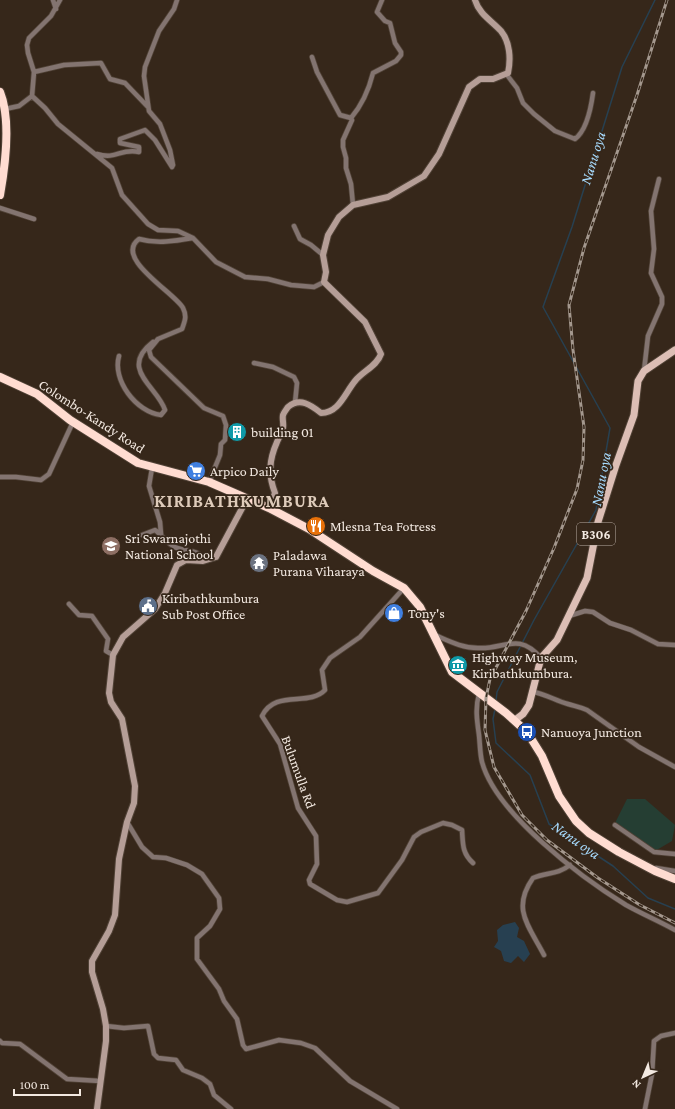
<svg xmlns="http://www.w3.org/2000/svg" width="675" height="1109" font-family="'Crimson Pro',serif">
<rect width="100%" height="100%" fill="#36271a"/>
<path fill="#253e33" d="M627,799H645L675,825L672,841L655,851L615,823Z"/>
<path fill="#274051" d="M515,922L519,928L517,937L524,941L530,954L524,962L518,956L511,963L504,961L501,951L494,947L498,941L497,930L503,925Z"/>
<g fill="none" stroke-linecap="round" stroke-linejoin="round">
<path stroke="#274051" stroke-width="1.5" d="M496,701L497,692L534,620L596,510L610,428L543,307L572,227L622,67L655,0
M495,709L493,719L496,743L530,775L549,824L613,866L648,898L675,909"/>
<g stroke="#504236" stroke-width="6">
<path id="street" d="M53,0L56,9
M312,57L317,72L340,115L351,118
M34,72L64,65L101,63L110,79L125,83L148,107
M507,75L517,88L523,103L534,114L555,131L575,139C587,130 591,108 593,93
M32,96L45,108L58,124L112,168L122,195L148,224L158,230L178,231L193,238L216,262L245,277L268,279L291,285L314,287L324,282
M32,96L34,72L28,53L27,45L29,38L51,16L60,0
M5,109L19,106L32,96
M97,154C117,160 120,148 139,152V147L120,143V139L145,130L155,140L172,167L173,165L170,150L160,124L149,111L144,76L145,67L159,31L174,9L177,0
M353,205L351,184L346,168V158L343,147V140L352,120L351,118C362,105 369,89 373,73L396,61L401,55V52L395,43L390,23L385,21L377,12L382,0
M0,208L34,219
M294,226L300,239L311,245L323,255
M193,238C175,241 157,244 139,239C113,258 175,293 183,308C187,316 185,321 182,329L158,339L149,350L151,357L204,408L223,416L226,425L225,440L221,444L220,455L209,482
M119,356C112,380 136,412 161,415L165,410C158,387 118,369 153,342
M254,363L273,367L294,377L297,383L295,403
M644,371L648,336L662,304V297L651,273L654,249L651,211L659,179
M152,468L149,486L160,522L161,534
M0,477H16L41,480L49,474L73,422
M142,535L155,530C163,536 168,545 177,548C192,553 194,548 206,560
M404,588L360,637L330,658L322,670L325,690C309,707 275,689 262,716L280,744L298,808L316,836L317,864L309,880L310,884L337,900L347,902L378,893L402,860L414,837L421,832L443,823L452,825L462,830C463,844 462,853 473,863
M69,604L79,615L92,616L108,639L106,651L113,655
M569,616L585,611L593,612L610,623L631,630L658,644L675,645
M435,635C449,641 462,648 478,648C504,650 518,631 541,658
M533,692C546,694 556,701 568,704C574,706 580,707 587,710L639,747L675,767
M479,694C475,708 477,721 479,735C480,744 480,754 482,762C496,814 582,878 626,905C642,914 659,921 675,930
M127,822L142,847L153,857L166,858L187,865L202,874L219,898L220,909L210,926L197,938V959L219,989L224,1001L237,1019L243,1045L246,1049L279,1040L301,1043L315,1048L350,1081L397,1109
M615,825L654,852L675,854
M656,868L675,871
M544,955C529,926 511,909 533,878C547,872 557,875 570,865
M106,1026L124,1028L148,1026L154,1054L158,1058L176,1060L183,1070L202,1078L210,1084L214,1095L231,1109
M0,1041L2,1043L20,1044L67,1079L100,1081
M645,1109L652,1074L654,1041L661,1036L675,1033"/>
</g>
<g stroke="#504236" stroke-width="8">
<path id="secondary" d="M269,508L275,493C268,475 269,460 277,442C279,437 282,432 283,428C284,424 282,419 283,415C284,412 286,410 288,407C300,397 311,405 321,413C339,413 345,393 355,381C363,371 377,366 381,354L365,322L324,282L326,272L323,255L328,235L339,217L353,205L388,197L424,176L439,154L469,87L480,79H493L508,73C511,59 510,42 501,31C492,21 479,14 475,0
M97,1109L106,1041V1026L103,1009L92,972V961L109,931L115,915L119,859L127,822L134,803L135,786L122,719L111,702L109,693L113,655L123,637L155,609L165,593L177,565L186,560L203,561L216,557L247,499"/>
</g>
<g stroke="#504236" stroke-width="9">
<path id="primary" d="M515,720L523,714L529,705L541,658L557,640L587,578L598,522L616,465L634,415L638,381L644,371L675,350"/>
</g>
<g stroke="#504236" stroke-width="10">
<path id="highway" d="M0,92C11,119 5,167 0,195
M0,377L37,394L70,420L138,463L209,482L269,508L309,529L373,571L404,588L420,607L452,672L506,713L527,732L542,756L559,796L576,821L589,833L619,852L655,871L675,879"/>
</g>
<use href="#street" stroke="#837470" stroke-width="4.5"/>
<use href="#secondary" stroke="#b59e97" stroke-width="6"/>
<use href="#primary" stroke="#dcbeb5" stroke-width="7"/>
<use href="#highway" stroke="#ffdcd1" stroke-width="8"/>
<g stroke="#a4988e" stroke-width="3">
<path id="rail" d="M667,0L637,95L584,248L569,305L573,350L584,427L583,460L577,489L554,548L526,611L490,679L486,698L485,730L494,767L522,815L547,840L598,878L640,905L675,923"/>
</g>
<use href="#rail" stroke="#36271a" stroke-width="1.5" stroke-dasharray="4.5" stroke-linecap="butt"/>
</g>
<defs>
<g id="building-disc" transform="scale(1)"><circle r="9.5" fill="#0f9aa8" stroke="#36271a"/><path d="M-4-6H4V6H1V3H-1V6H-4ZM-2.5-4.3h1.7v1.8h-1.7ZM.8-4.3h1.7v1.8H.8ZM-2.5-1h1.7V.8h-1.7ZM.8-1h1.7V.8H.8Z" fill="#fff"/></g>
<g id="supermarket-disc" transform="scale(1)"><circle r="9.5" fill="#3f7fe0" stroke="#36271a"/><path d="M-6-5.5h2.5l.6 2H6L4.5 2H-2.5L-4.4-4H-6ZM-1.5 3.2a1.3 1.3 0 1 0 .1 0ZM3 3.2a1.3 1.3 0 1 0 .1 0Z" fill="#fff"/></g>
<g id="restaurant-disc" transform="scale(1)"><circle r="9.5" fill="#e8710a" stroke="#36271a"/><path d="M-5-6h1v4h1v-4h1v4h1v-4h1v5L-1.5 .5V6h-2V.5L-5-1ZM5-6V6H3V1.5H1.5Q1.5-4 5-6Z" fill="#fff"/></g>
<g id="school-disc" transform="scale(1)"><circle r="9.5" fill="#8d6e63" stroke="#36271a"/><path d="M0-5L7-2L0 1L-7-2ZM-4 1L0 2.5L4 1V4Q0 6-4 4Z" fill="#fff"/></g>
<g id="temple-disc" transform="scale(1)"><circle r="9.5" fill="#6b7280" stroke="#36271a"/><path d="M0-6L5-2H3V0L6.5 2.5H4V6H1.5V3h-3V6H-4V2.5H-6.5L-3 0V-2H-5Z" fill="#fff"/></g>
<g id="civic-disc" transform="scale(1)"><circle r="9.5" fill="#5c6f8a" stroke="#36271a"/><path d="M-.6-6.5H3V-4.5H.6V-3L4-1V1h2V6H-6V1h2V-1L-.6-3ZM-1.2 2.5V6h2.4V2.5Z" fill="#fff"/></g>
<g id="shop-disc" transform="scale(1)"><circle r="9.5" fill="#3f7fe0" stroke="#36271a"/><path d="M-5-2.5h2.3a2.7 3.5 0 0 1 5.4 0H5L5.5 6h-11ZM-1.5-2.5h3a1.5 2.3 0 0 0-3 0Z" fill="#fff"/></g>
<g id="museum-disc" transform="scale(1)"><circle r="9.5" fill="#0f9aa8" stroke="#36271a"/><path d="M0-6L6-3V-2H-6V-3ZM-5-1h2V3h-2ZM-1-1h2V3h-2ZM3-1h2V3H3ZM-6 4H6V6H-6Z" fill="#fff"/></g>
<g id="bus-disc" transform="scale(1)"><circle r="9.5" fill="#1a4fb4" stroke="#36271a"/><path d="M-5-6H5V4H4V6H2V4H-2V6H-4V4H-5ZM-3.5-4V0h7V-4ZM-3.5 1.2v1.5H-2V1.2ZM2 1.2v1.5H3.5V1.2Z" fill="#fff"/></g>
</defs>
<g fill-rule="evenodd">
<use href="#building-disc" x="237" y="432"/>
<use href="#supermarket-disc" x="196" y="471"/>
<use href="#restaurant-disc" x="316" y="526"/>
<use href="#school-disc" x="111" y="546"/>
<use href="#temple-disc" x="259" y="563"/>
<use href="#civic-disc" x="148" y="606"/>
<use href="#shop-disc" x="394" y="613"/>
<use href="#museum-disc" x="458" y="665"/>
<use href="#bus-disc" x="527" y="732"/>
</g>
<g text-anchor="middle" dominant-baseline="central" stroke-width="3.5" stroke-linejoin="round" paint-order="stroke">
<rect fill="#36271a" stroke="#baafa5" stroke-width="1" x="577" y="523" width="38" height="22" rx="3"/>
<g font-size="13" font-weight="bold" fill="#f3e9e1">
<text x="596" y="534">B306</text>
</g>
<g font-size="14" fill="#f3e9e1" stroke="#36271a">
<text transform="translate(92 416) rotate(33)">Colombo-Kandy Road</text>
<text transform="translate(299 772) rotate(70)">Bulumulla Rd</text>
</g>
<g font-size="14" fill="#f3e9e1" stroke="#36271a" text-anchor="start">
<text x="251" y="432">building 01</text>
<text x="210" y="471">Arpico Daily</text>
<text x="330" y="526">Mlesna Tea Fotress</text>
<text x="125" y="538">Sri Swarnajothi<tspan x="125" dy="16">National School</tspan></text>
<text x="273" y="555">Paladawa<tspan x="273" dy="16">Purana Viharaya</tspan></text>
<text x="162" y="598">Kiribathkumbura<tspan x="162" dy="16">Sub Post Office</tspan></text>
<text x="408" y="613">Tony's</text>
<text x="472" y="657">Highway Museum,<tspan x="472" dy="16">Kiribathkumbura.</tspan></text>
<text x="541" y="732">Nanuoya Junction</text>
</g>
<g font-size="15" font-style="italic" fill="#a6dafd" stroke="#36271a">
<text transform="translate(593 158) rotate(-73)">Nanu oya</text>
<text transform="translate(601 479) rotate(-79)">Nanu oya</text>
<text transform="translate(576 840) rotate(35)">Nanu oya</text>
</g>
<g font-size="18" font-weight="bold" letter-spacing="1" fill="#decbba" stroke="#36271a">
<text x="242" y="501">KIRIBATHKUMBURA</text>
</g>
</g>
<g transform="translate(643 1077) rotate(224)" stroke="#36271a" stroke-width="3" paint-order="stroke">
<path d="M0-3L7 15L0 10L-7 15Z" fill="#f3e9e1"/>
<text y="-6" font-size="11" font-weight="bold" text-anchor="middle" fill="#f3e9e1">N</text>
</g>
<path d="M14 1089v6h66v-6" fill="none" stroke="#f3e9e1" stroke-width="2"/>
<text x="20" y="1089" font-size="12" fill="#f3e9e1" stroke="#36271a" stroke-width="3" paint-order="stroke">100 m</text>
</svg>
